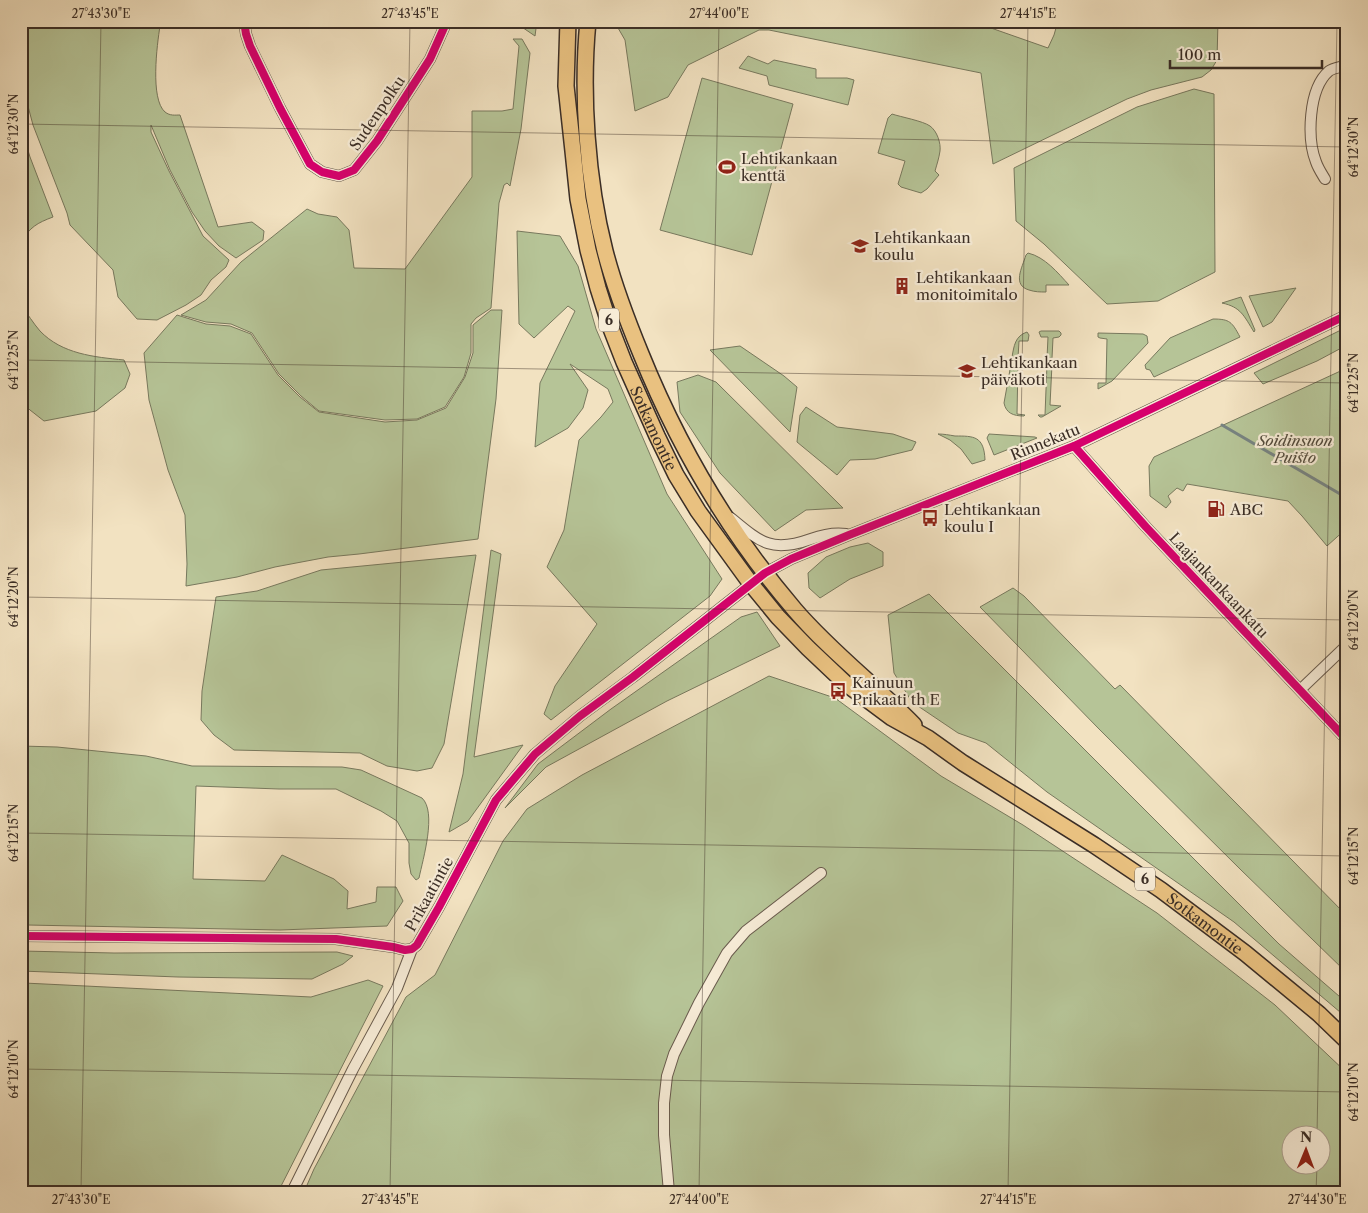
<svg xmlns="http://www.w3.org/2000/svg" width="1368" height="1213" font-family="'Libre Caslon Text',serif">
<rect width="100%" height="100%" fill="#f2e2c1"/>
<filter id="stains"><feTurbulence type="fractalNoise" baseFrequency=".004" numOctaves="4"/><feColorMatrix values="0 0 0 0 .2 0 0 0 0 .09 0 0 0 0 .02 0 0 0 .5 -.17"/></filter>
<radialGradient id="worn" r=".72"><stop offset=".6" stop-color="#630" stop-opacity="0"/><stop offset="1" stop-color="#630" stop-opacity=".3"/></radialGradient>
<path fill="#b6c497" stroke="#78795e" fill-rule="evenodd" d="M21,21H162L160,26C157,45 150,99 165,112C170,116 175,115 180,115L218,227L252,222L264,231L263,240L236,258L219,246L205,231L192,212L170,170L151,125V132L169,171L203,236L229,260L226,267L211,280L201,295L186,305L157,320L137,319L118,297L113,270L70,225L67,213L33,125L25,95L21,85Z
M513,21H537L535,36Z
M614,21H971L1048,48L1054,35L1058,21H1218L1217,60L1211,70L1202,77L1151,90L1127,99L993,164L981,73L769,30H759L688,65L668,97L635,111L625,40Z
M513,39H522L530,53L521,129L510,186L507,183L504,185L499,203L491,308L476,318L471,324V353L464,377L445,407L417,419L385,420L319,411L301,396L279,374L252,333L231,324L206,322L181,315L206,300L241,262L307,209L318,214L337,217L349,230L354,268L405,269L472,177V111H502L513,109L519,46Z
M748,56L768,64L774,60L816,69V78H847L854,80L848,105L769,85L767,76L739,68Z
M702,78L793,104L752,255L660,230Z
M1194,89L1214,94L1215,272L1158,301L1107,304L1044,244L1016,221L1014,168L1137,107Z
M892,114C901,117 923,121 930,126C937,131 941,143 940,151C939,158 937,164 935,171L939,175L927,189L921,193L901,187L898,184L905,161L878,153L888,118Z
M21,127L30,157L53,217C37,223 30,227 21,242Z
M517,231L560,236L578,266L596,329L667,494L722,579L710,596L551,720L544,714L555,686L597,624L547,567L564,530L579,440L601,417L613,402L608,389L570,364L588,390L583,408L568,428L535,447L540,383L575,311L568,306L534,338L519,324Z
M1028,253C1045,257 1058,273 1069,285H1046V292C1040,292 1035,292 1029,290C1012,285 1022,268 1026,255Z
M1296,288L1272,322L1263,327L1249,296Z
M1241,297L1255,330L1254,332C1244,316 1241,307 1222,303Z
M21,306C28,314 33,323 40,331C62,354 94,357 124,360L130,374L125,388L96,411L44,421L30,410L21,401Z
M491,310H502L496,399L478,539L359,554L328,557L275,567L237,577L186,586L187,564L185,515L168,470L149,400L144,353L177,315L206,324L230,326L251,334L278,375L300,397L319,412L385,422L417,420L446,408L465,377L473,353V325Z
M1213,319C1230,319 1232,322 1240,337L1154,377L1150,370L1146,369L1145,365L1170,338Z
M1347,327V345L1317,361L1263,384L1254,373Z
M1041,331H1059L1061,333V335L1059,337L1053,338L1052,358H1047L1048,337H1041L1039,332Z
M1027,332L1029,335L1028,341H1019L1018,358L1012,357C1014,346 1015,336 1027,332Z
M1098,333L1143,334L1147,336L1148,343L1112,381L1098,389V383H1106L1107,339L1100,338L1098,337Z
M740,346L784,376L797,387L790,432L710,350Z
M1011,364H1018L1017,414L1025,415L1024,416C1013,416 1006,413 1004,403Z
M1047,364H1052L1050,405L1061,406L1042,417H1040L1038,415H1045Z
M1347,368V528L1327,546L1302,516L1288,501L1187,484L1183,491L1177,488L1168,496L1171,502L1166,508L1150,496L1149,466L1154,457Z
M698,375L716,382L843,508L806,510L775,531L720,473L680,412L677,382Z
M806,407L837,427L893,434L916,442L912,450L875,459L850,460L837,475L797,442L800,415Z
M938,434C944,434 949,435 955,436C974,436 984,436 985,460L972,464L961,449L950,440Z
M989,434L1035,437L1037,438L994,455L987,438Z
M868,543L883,552V566L850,579L820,598L809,588L808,573L826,557L850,547Z
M491,550L501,554L474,757L523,745L468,821L449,832L463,774Z
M476,555L444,744L432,768L417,771L387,766L360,753L234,750L214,735L201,720L202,691L216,597L257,591L321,570Z
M1013,588L1024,596L1115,689L1120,685L1347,916V973L1241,870L1099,729L980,607Z
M929,594L1279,944L1347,1003V1018L1234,922L1047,792L986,743L958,733L912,702L894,673L888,615Z
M757,612L780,646L667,701L546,767L505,808L538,764L611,709L741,617Z
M769,676L835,698L941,776L1023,825L1157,913L1275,1005L1347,1073V1192H304L314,1169L406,997L435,975L503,841L527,809L582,775ZM1290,1136H1320V1166H1290Z
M21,746L57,747L146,756L192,766L342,767L361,770L422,798C437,812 423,859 419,878L416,880L411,874L409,863V843L397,821L381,811L336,789H279L196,786L193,879L265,881L282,855L334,879L348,891L347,909L376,902L377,887H396L403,901L387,926L280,930L27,925L28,910H21V839H26L21,829Z
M21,951L114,953L337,952L353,956L343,964L312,979L178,977L21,971Z
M368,980L383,986L278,1192H21V986L24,983L311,997Z"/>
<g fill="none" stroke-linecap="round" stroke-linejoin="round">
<path stroke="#778381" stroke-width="3" d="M1222,425L1347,498"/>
<g stroke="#695b4d" stroke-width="12">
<path id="minor" d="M244,21L246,34L250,46L280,108L310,164L322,172L339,176L354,170L377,141L430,59L447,21
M1325,179C1322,174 1318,168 1316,162C1307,139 1308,89 1329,71C1333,68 1341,67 1347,65
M1074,446L1146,527L1347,740
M731,518C761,543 772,553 811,539C822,535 834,532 846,534
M1300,690L1347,645
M21,936L336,939L393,947L405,950L412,949L417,945L439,907L496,800L535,754L580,716L633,677L765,573L791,559L849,535L1074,446L1347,315
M292,1192L353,1069L397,988L412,949
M669,1192L664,1135V1103L667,1076L674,1054L699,1003L727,953L746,931L821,873"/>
</g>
<g stroke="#3b2e26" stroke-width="18">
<g id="highway">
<path id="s1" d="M568,21L566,86L573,151L578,199L588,250L598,288L610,326L624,362L657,436L676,475L698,511L751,584L778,617L808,648L845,683L892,718L928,738L963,763L1094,845L1161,890L1245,953L1319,1014L1347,1041"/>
<path d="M588,21C581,93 587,181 605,251C614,286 627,320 641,354C679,448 728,532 795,610C831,652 875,685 914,725"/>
</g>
</g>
<use href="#minor" stroke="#f7ecd7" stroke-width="10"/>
<use href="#highway" stroke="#e9c180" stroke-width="15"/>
<g stroke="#f7ecd7" stroke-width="11">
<path id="cycleway" d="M244,21L246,34L250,46L280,108L310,164L322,172L339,176L354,170L377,141L430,59L447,21
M1074,446L1146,527L1347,740
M21,936L336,939L393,947L405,950L412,949L417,945L439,907L496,800L535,754L580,716L633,677L765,573L791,559L849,535L1074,446L1347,315"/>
</g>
<use href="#cycleway" stroke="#d6006c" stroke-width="8"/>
</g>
<path fill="none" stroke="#3b2e26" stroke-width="1" stroke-opacity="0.45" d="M21,124L1347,147M21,360L1347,383M21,597L1347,620M21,833L1347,856M21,1069L1347,1092M1317,1136L1337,21M81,1192L101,21M390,1192L410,21M699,1192L719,21M1008,1192L1028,21M1316,1192L1317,1166"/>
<defs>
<g id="stadium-bare" transform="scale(1.35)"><path d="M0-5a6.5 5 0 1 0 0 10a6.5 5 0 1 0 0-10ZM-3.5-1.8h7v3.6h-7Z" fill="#8f2418" stroke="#f7ecd7" stroke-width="2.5" paint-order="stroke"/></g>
<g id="school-bare" transform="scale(1.35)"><path d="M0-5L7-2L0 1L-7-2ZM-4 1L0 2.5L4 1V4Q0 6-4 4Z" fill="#8f2418" stroke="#f7ecd7" stroke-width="2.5" paint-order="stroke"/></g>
<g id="building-bare" transform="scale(1.35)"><path d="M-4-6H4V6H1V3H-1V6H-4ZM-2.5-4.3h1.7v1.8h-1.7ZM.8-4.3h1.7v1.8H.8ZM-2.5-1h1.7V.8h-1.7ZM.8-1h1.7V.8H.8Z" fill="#8f2418" stroke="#f7ecd7" stroke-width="2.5" paint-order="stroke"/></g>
<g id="fuel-bare" transform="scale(1.35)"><path d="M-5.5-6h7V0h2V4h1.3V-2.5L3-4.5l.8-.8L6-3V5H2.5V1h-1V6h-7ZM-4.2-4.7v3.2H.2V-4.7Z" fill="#8f2418" stroke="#f7ecd7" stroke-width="2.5" paint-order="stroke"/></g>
<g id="bus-bare" transform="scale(1.35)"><path d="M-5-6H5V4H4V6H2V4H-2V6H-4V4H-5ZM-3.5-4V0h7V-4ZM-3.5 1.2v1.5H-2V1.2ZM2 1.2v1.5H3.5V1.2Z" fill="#8f2418" stroke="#f7ecd7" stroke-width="2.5" paint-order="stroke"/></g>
</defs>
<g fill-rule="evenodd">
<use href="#stadium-bare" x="727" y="167"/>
<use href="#school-bare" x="860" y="246"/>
<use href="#building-bare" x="902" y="286"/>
<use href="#school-bare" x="967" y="371"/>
<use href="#fuel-bare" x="1216" y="509"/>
<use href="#bus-bare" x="930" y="518"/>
<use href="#bus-bare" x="838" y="691"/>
</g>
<g text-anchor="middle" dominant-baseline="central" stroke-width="4.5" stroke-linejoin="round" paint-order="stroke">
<g fill="#f7ecd7" stroke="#73675b" stroke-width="1">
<rect x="599" y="308.5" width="20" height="23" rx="4"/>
<rect x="1135" y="867.5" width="20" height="23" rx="4"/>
</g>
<g font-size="14" font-weight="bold" fill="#3b2e26">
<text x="609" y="320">6</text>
<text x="1145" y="879">6</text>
</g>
<g font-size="15" fill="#3b2e26" stroke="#f7ecd7">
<text transform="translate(377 113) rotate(-56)">Sudenpolku</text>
<text stroke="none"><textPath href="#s1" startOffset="421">Sotkamontie</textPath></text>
<text transform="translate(1045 442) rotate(-22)">Rinnekatu</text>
<text transform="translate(1219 585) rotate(47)">Laajankankaankatu</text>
<text transform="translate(429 894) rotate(-61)">Prikaatintie</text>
<text stroke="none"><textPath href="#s1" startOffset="1175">Sotkamontie</textPath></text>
</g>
<g font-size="15" fill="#3b2e26" stroke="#f7ecd7" text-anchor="start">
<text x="741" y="158">Lehtikankaan<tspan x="741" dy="17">kenttä</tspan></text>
<text x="874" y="237">Lehtikankaan<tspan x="874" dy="17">koulu</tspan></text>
<text x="916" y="277">Lehtikankaan<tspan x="916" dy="17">monitoimitalo</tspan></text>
<text x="981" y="362">Lehtikankaan<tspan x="981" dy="17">päiväkoti</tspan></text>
<text x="944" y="509">Lehtikankaan<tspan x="944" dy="17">koulu I</tspan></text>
<text x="1230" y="509">ABC</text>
<text x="852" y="682">Kainuun<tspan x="852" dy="17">Prikaati th E</tspan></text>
</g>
<g font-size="15" font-style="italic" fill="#544c3d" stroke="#f7ecd7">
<text x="1295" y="440">Soidinsuon<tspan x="1295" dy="17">Puisto</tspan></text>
</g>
</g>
<rect width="1368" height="1213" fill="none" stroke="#f2e2c1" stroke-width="55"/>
<g transform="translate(1306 1150) rotate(1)"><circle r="24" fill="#f7ecd7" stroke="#aca090"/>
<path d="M0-4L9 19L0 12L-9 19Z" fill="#8f2418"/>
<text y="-8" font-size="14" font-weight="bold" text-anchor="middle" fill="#3b2e26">N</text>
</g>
<path d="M1170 60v8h152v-8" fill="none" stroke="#3b2e26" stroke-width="2.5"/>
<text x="1178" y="60" font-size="15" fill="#3b2e26" stroke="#f7ecd7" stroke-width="4" paint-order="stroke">100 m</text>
<rect x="28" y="28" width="1312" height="1158" fill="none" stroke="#3b2e26" stroke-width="2"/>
<g font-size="12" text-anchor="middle" fill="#3b2e26">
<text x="101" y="18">27°43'30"E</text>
<text x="410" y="18">27°43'45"E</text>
<text x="719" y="18">27°44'00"E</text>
<text x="1028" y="18">27°44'15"E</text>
<text transform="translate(14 124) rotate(-90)" y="4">64°12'30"N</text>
<text transform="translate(1354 147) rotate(-90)" y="4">64°12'30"N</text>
<text transform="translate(14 360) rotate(-90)" y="4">64°12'25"N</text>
<text transform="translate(1354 383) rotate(-90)" y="4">64°12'25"N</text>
<text transform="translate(14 597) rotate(-90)" y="4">64°12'20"N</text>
<text transform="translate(1354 620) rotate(-90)" y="4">64°12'20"N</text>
<text transform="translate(14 833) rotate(-90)" y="4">64°12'15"N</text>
<text transform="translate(1354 856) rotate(-90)" y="4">64°12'15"N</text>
<text transform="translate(14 1069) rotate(-90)" y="4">64°12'10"N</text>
<text transform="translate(1354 1092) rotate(-90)" y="4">64°12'10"N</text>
<text x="81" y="1204">27°43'30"E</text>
<text x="390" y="1204">27°43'45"E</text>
<text x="699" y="1204">27°44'00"E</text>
<text x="1008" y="1204">27°44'15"E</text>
<text x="1317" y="1204">27°44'30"E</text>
</g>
<rect width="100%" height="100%" filter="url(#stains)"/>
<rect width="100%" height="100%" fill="url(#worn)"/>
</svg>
